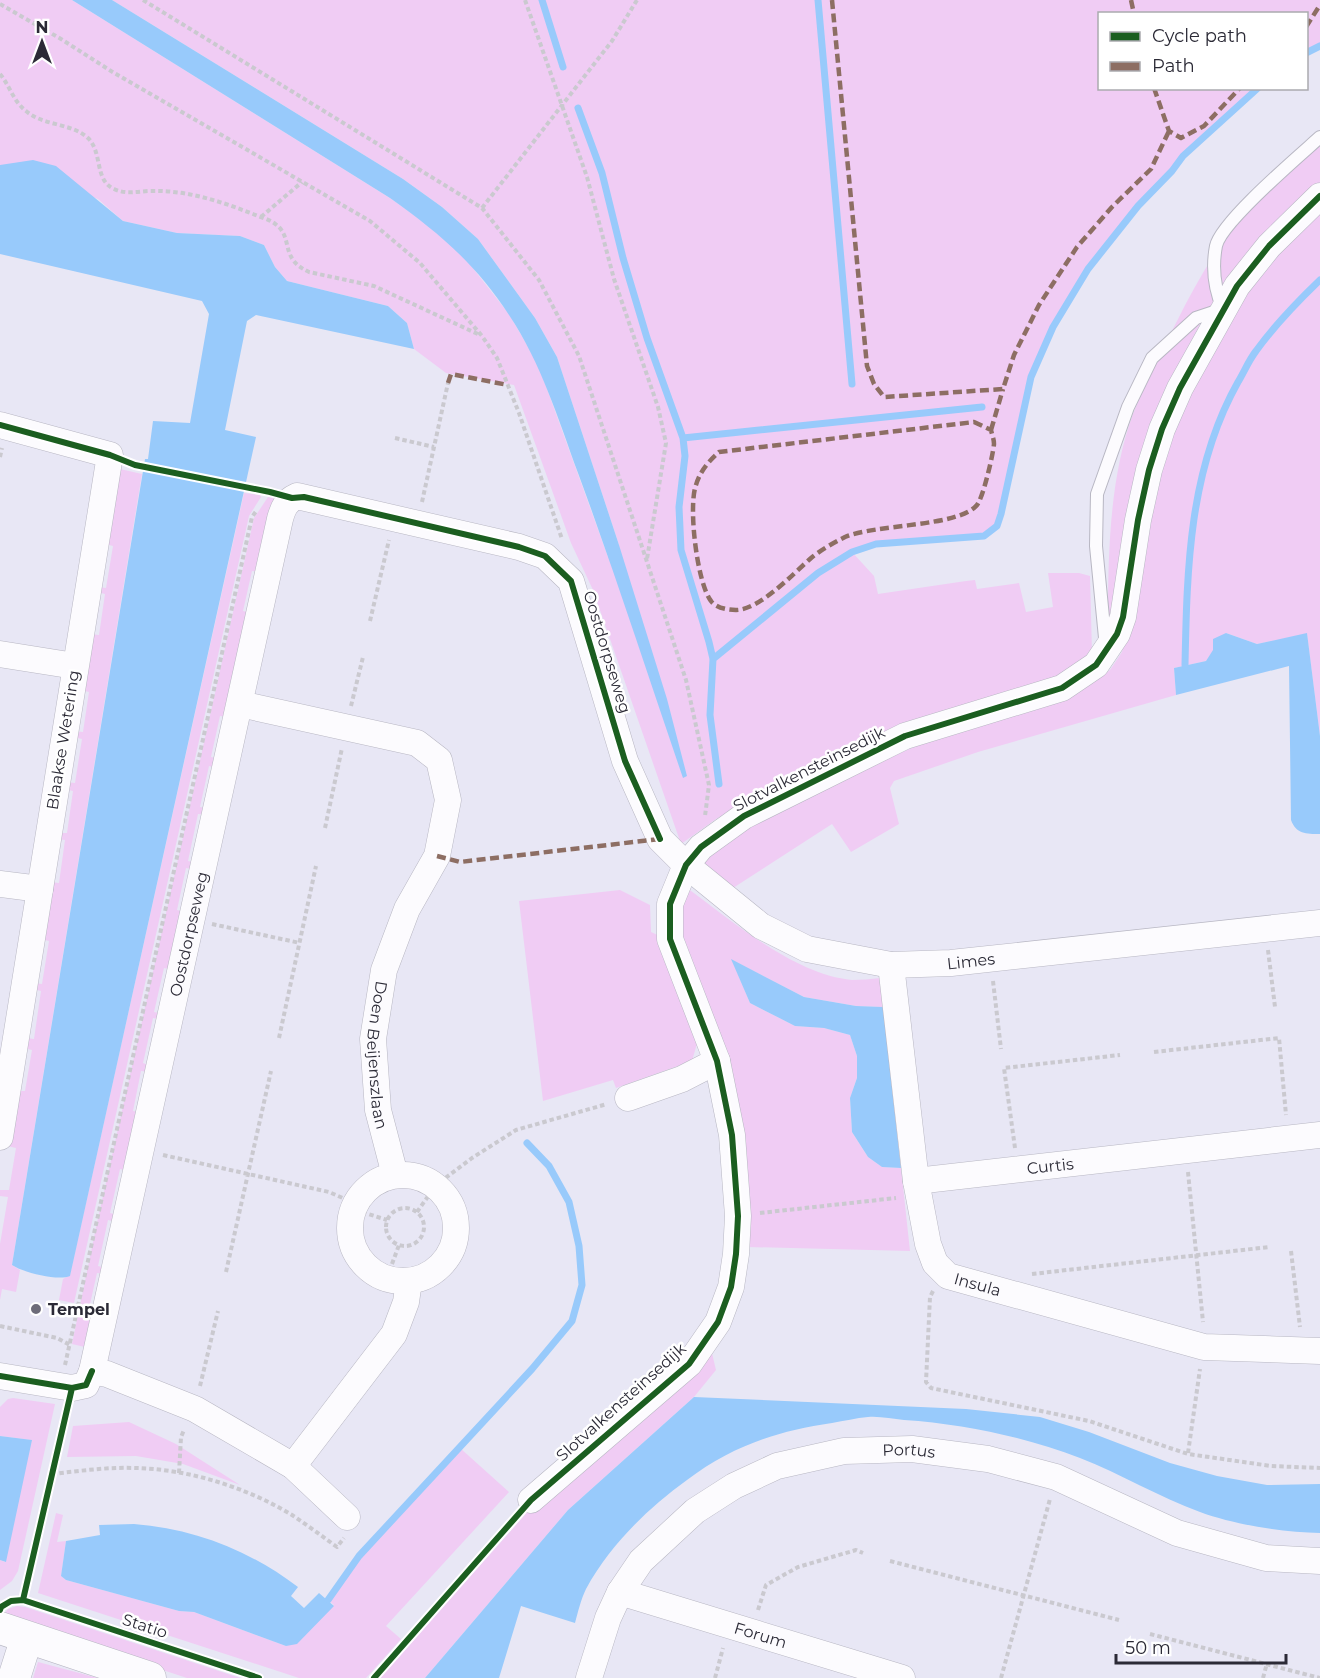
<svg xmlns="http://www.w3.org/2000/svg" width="1320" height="1678" font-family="Montserrat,sans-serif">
<rect width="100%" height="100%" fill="#e8e7f5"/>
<path fill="#f0ccf4" d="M0,0H72L390,198L428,225L461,253L509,314L538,364L608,557L619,545L557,357L535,318L478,239L442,207L403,179L112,0H1320V46L1307,53L1306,14H1100V88L1258,89L1183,156L1172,171L1138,206L1088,269L1053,327L1031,377L1001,514L997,526L984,536L876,544L852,552L874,576L878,594L966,581L975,580L977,589L1019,583L1026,612L1053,607L1048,573H1079L1090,576L1092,653L1057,678L769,791L716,819L681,844L593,590L571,543L514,385L446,373L414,349L407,323L388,306L287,281L275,267L264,245L240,236L177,233L123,221L98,199L0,165Z
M1320,144V182L1300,200L1226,284L1205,315L1165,390L1151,430L1111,617H1108C1108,552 1110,476 1133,414C1145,383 1161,353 1176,323C1193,289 1211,256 1235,226C1259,195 1291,170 1320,144Z
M1320,209V736L1307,634L1257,644L1226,633L1206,661L1174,668L1176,695L978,752L894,781L890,788L899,824L851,852L832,824L733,888L701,865L725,838L858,770L929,741L1079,692L1110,670L1122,652L1131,619L1149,514L1174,425L1215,338L1266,264Z
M120,469L142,474L12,1265L20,1270L16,1292L2,1289L0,1300V1244L8,1197L0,1196V1190H9L16,1148L7,1146L17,1091H25L32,1050L23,1048L25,1038L34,1039L41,991L33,989L34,983L42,984L49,941L41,939L50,882L59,883L65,840L57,839L58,833H67L73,791L65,789L66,782L75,783L82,739L73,737L74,731L83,732L89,692L81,690L90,634L99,635L105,594L97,592L98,587L106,588L113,546L105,544Z
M244,493L260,495L261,497L249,516L74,1303L59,1300L63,1279L70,1275Z
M268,497L276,499L260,572L252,571L243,611L251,613L228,717L220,716L211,757L219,759L217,768L209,766L200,807L208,809L207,815L198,814L188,861L196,863L194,870L186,868L177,910L185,912L172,970L164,968L154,1012L163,1014L161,1020L153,1018L143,1063L151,1066L150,1072L141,1071L133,1111L141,1113L128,1171L120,1169L110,1213L118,1215L117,1222L108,1220L98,1266L106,1268L105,1274L97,1273L88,1313L96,1316L89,1348L72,1344L97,1223L254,518Z
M687,888C732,921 795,975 852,980C861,980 871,979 880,978L883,1007L856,1006L804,997L732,960L750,1003L795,1026L824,1028L850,1035L857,1056V1078L850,1098L852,1132L868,1157L882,1167L901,1168L910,1251L748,1247L680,922L681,902Z
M620,890L650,905L651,932L664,938L698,1040L692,1061L616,1088L613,1080L543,1101L519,901Z
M711,1349L716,1370L694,1397L568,1510L425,1678H380L531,1508Z
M13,1398L55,1404L18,1571L12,1581L0,1590V1560L5,1562L31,1440L0,1436V1407L8,1399Z
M129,1422L176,1444L240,1485L183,1464L136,1456L67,1457L73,1426Z
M460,1448L509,1492L386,1626L401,1639L366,1678H299L38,1593L56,1513L63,1515L57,1542L66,1541L61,1576L66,1580L179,1611L194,1612L286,1646L334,1605L328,1600L359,1556Z
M17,1606L25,1607L240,1678H187L4,1618L3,1616L8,1609Z
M38,1662L98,1678H33Z"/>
<path fill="#98cafb" d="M72,0H112L403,179L442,207L478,239L535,318L557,357L619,545L667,699L687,776L683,778C648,676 615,573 578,473C558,418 541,363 509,315C476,264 438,232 390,198Z
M33,160L56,166L123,221L177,233L240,236L264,245L275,267L287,281L388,306L407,323L414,349L256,315L247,321L225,430L256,437L70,1276C58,1281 24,1273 12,1265L145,459H148L153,421L190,423L209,314L202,301L0,254V165Z
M1226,633L1257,644L1307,633L1320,736V834C1306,834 1296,834 1291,820L1289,666L1176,695L1174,668L1206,661L1213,650V639Z
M731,959L804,997L856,1006L883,1007L901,1168L882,1167L868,1157L852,1132L850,1098L857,1078V1056L850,1035L824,1028L795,1026L750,1003Z
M694,1397L966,1409L1040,1417L1089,1432L1170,1463L1217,1476L1267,1485L1320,1484V1533C1283,1532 1235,1525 1200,1512C1159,1497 1121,1474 1080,1458C1025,1437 964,1424 904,1420C892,1419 880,1416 868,1417C856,1418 844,1421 832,1423C777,1431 732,1446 687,1480C647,1509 610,1545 586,1589C581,1599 578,1612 575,1623L521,1606L499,1678H425L568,1510Z
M0,1436L32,1440L6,1562L0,1560Z
M134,1524C195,1529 249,1550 298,1587L291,1596L304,1608L319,1593L334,1606L297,1644L286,1646L194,1612L179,1611L66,1580L61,1576L66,1541L100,1535L99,1525Z"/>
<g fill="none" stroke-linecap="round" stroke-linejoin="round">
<path stroke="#98cafb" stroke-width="7" d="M542,0L563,67
M818,0L852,384
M1306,53L1320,46
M578,108L602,173L623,258L647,338L683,438L685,456L679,507L681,550L709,642L713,659L710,715L719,784
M683,438L982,407
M713,659L818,573L852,552L876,544L984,536L997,526L1001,514L1031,377L1053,327L1088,269L1138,206L1172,171L1183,156L1258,88
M1185,665C1187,568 1189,469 1238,382C1244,372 1249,360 1256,351C1275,325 1297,302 1320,280
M328,1600L359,1556L532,1369L572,1321L582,1285L579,1246L569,1202L549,1166L527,1143"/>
<g stroke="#b8b7c3" stroke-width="14">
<path id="service" d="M1106,648L1096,546L1097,494L1128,407L1152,358L1196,318L1223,309C1215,290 1212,267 1216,246C1221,222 1299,156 1320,137"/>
</g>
<g stroke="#b8b7c3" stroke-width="27">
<g id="minor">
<path d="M0,425L110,455L0,1137"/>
<path d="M0,654L75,666"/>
<path id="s1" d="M240,704L417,743L439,760L448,800L437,856L407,909L384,970L373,1039L378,1110L395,1175"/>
<path d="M0,884L40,889"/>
<path id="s2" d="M891,965L916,1181L928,1244L935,1263L948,1276L1204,1347L1320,1351"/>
<path d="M628,1098L682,1079L717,1061"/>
<circle cx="403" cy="1228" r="53"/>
<path id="s3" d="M916,1181L1320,1135"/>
<path d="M92,1371L107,1374L195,1409L293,1466L347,1517"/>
<path id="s4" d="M0,1376L72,1388L86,1385L92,1371L280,519C283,508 286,501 297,496L519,547L545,556L571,581L625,761L660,839L686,865L761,926L807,949L891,965L951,963L1320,923"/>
<path d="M293,1466L394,1334L406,1302L409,1281"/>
<path d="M531,1500L689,1364L718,1322L731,1287L736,1254L738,1216L732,1135L717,1061L670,939V904L686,865L701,847L744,816L905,736L1062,688L1096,665L1117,634L1123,617L1138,520L1149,470L1162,429L1180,388L1237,286L1269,246L1320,196"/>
<path id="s5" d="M620,1592L902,1678"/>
<path id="s6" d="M589,1678L608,1618L620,1592L641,1561L695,1511L734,1486L777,1466L844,1451L912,1449L988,1459L1056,1477L1177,1533L1266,1558L1320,1561"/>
</g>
</g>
<g stroke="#b8b7c3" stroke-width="33">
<path id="tertiary" d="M0,1628L150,1678
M14,1678L27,1637"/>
</g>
<path stroke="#cac9cf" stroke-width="4" stroke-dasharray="4.5 3" stroke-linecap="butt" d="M143,0L482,208L539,280L579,356L686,680L709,785L705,816
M525,0L587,177L614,279L658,407L666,443L647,559
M0,4L61,39L111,71L370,221L420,263L482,336L497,358L519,413L562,539
M0,74C10,86 13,101 26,111C43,126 72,123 88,138C103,153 94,180 114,189C127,195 138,191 151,191C186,190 220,201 253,214C260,217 268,219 274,223C295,237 278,258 309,272L374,286L480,335
M482,208L612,41L637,0
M261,217L302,182
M395,438L434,447
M0,457L2,448
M422,502L448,383
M370,621L389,540
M351,706L363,657
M325,828L342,748
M212,924L300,943
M1268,950L1275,1007
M993,981L1001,1049
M279,1038L316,866
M1154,1052L1279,1038L1286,1115
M1015,1148L1004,1068L1120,1055
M163,1155L329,1192L345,1199L353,1209L387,1220
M1188,1172L1203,1322
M386 1227a19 19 0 1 1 38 0a19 19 0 1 1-38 0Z
M417,1212L436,1185L472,1158L516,1130L607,1104
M760,1213L896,1198
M1291,1251L1300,1327
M392,1264L399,1245
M226,1272L271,1071
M1032,1274L1269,1247
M933,1291L930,1297L926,1382L931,1388L1089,1421L1188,1454L1271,1466L1320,1468
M0,1326L57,1338L70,1345
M65,1365L252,517L257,510
M200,1386L218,1311
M1188,1453L1200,1369
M179,1473L181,1437L184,1430
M52,1474C79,1471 107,1467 135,1468C188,1469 246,1487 292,1515C307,1525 322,1536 337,1547L344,1538
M890,1561L1119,1620
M758,1610L766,1585L798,1567L856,1550L863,1553
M1150,1634L1320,1678
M715,1678L723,1648
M1001,1678L1050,1499
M1263,1678L1267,1663"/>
<use href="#service" stroke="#fcfbfe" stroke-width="12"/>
<use href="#minor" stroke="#fcfbfe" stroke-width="26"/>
<use href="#tertiary" stroke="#fcfbfe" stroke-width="32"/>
<path stroke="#8d6e63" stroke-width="4.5" stroke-dasharray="9 4.5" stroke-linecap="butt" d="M832,0L867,366L874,384L884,397L1003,389L1014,355L1039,305L1077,247L1112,207L1151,169L1169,131
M1131,0L1134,14
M1306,27L1320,5
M1154,88L1169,131L1181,138L1204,126L1240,88
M448,383L451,374L508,385
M974,422L991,430C992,435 994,439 994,444C993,455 983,498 977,505C959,527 875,524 845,537C833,543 819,551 810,559C793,574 759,610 736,610C728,610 716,608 711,601C697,583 688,506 696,485C700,471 709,461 719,452Z
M991,430L1003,389
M437,856L460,862L660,839"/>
<g stroke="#fff" stroke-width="10">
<path id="cycleway" d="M0,425L110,455L135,465L270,492L292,498L304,497L519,547L545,556L571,581L625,761L660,839
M0,1376L72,1388L86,1385L92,1371
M23,1600L72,1388
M0,1610L1,1607L11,1601L23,1600L259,1678
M374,1678L531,1500L689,1364L718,1322L731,1287L736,1254L738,1216L732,1135L717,1061L670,939V904L686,865L701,847L744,816L905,736L1062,688L1096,665L1117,634L1123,617L1138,520L1149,470L1162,429L1180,388L1237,286L1269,246L1320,196"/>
</g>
<use href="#cycleway" stroke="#1b5e20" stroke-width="6"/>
</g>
<circle fill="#6d6c79" stroke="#fff" stroke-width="2" cx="36" cy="1309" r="6"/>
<g text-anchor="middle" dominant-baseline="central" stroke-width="5" stroke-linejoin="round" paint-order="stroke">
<g font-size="16" fill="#2b2a36" stroke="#fff">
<text transform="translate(607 652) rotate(73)">Oostdorpseweg</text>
<text transform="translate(63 740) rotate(-81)">Blaakse Wetering</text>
<text transform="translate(809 769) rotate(-27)">Slotvalkensteinsedijk</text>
<text stroke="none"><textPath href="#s4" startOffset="550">Oostdorpseweg</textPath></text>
<text stroke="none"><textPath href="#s4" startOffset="1920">Limes</textPath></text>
<text stroke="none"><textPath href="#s1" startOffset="519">Doen Beijenszlaan</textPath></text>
<text stroke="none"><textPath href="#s3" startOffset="135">Curtis</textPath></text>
<text stroke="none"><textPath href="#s2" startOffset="351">Insula</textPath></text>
<text transform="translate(621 1402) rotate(-42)">Slotvalkensteinsedijk</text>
<text stroke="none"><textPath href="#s6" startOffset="430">Portus</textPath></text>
<text transform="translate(145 1626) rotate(18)">Statio</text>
<text stroke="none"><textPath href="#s5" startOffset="147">Forum</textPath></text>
</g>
<g font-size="16" font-weight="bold" fill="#2b2a36" stroke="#fff" text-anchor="start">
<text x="48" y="1309">Tempel</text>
</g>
</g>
<rect x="1098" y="12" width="210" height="78" fill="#ffffff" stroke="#aaaaaf" stroke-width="1.5"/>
<rect x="1110" y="32" width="30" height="9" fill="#1b5e20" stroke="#aaaaaf" stroke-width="1.5"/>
<text x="1152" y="42" font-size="18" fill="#2b2a36">Cycle path</text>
<rect x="1110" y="62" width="30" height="9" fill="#8d6e63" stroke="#aaaaaf" stroke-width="1.5"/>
<text x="1152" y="72" font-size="18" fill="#2b2a36">Path</text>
<g transform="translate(42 42)" stroke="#ffffff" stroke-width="4.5" paint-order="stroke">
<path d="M0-4.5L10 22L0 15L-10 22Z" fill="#2b2a36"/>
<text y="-9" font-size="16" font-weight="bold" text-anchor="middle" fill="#2b2a36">N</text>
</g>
<path d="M1116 1654v9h170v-9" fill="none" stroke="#2b2a36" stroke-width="3"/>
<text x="1125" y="1654" font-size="18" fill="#2b2a36" stroke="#ffffff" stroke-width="4.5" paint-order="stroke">50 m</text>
</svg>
